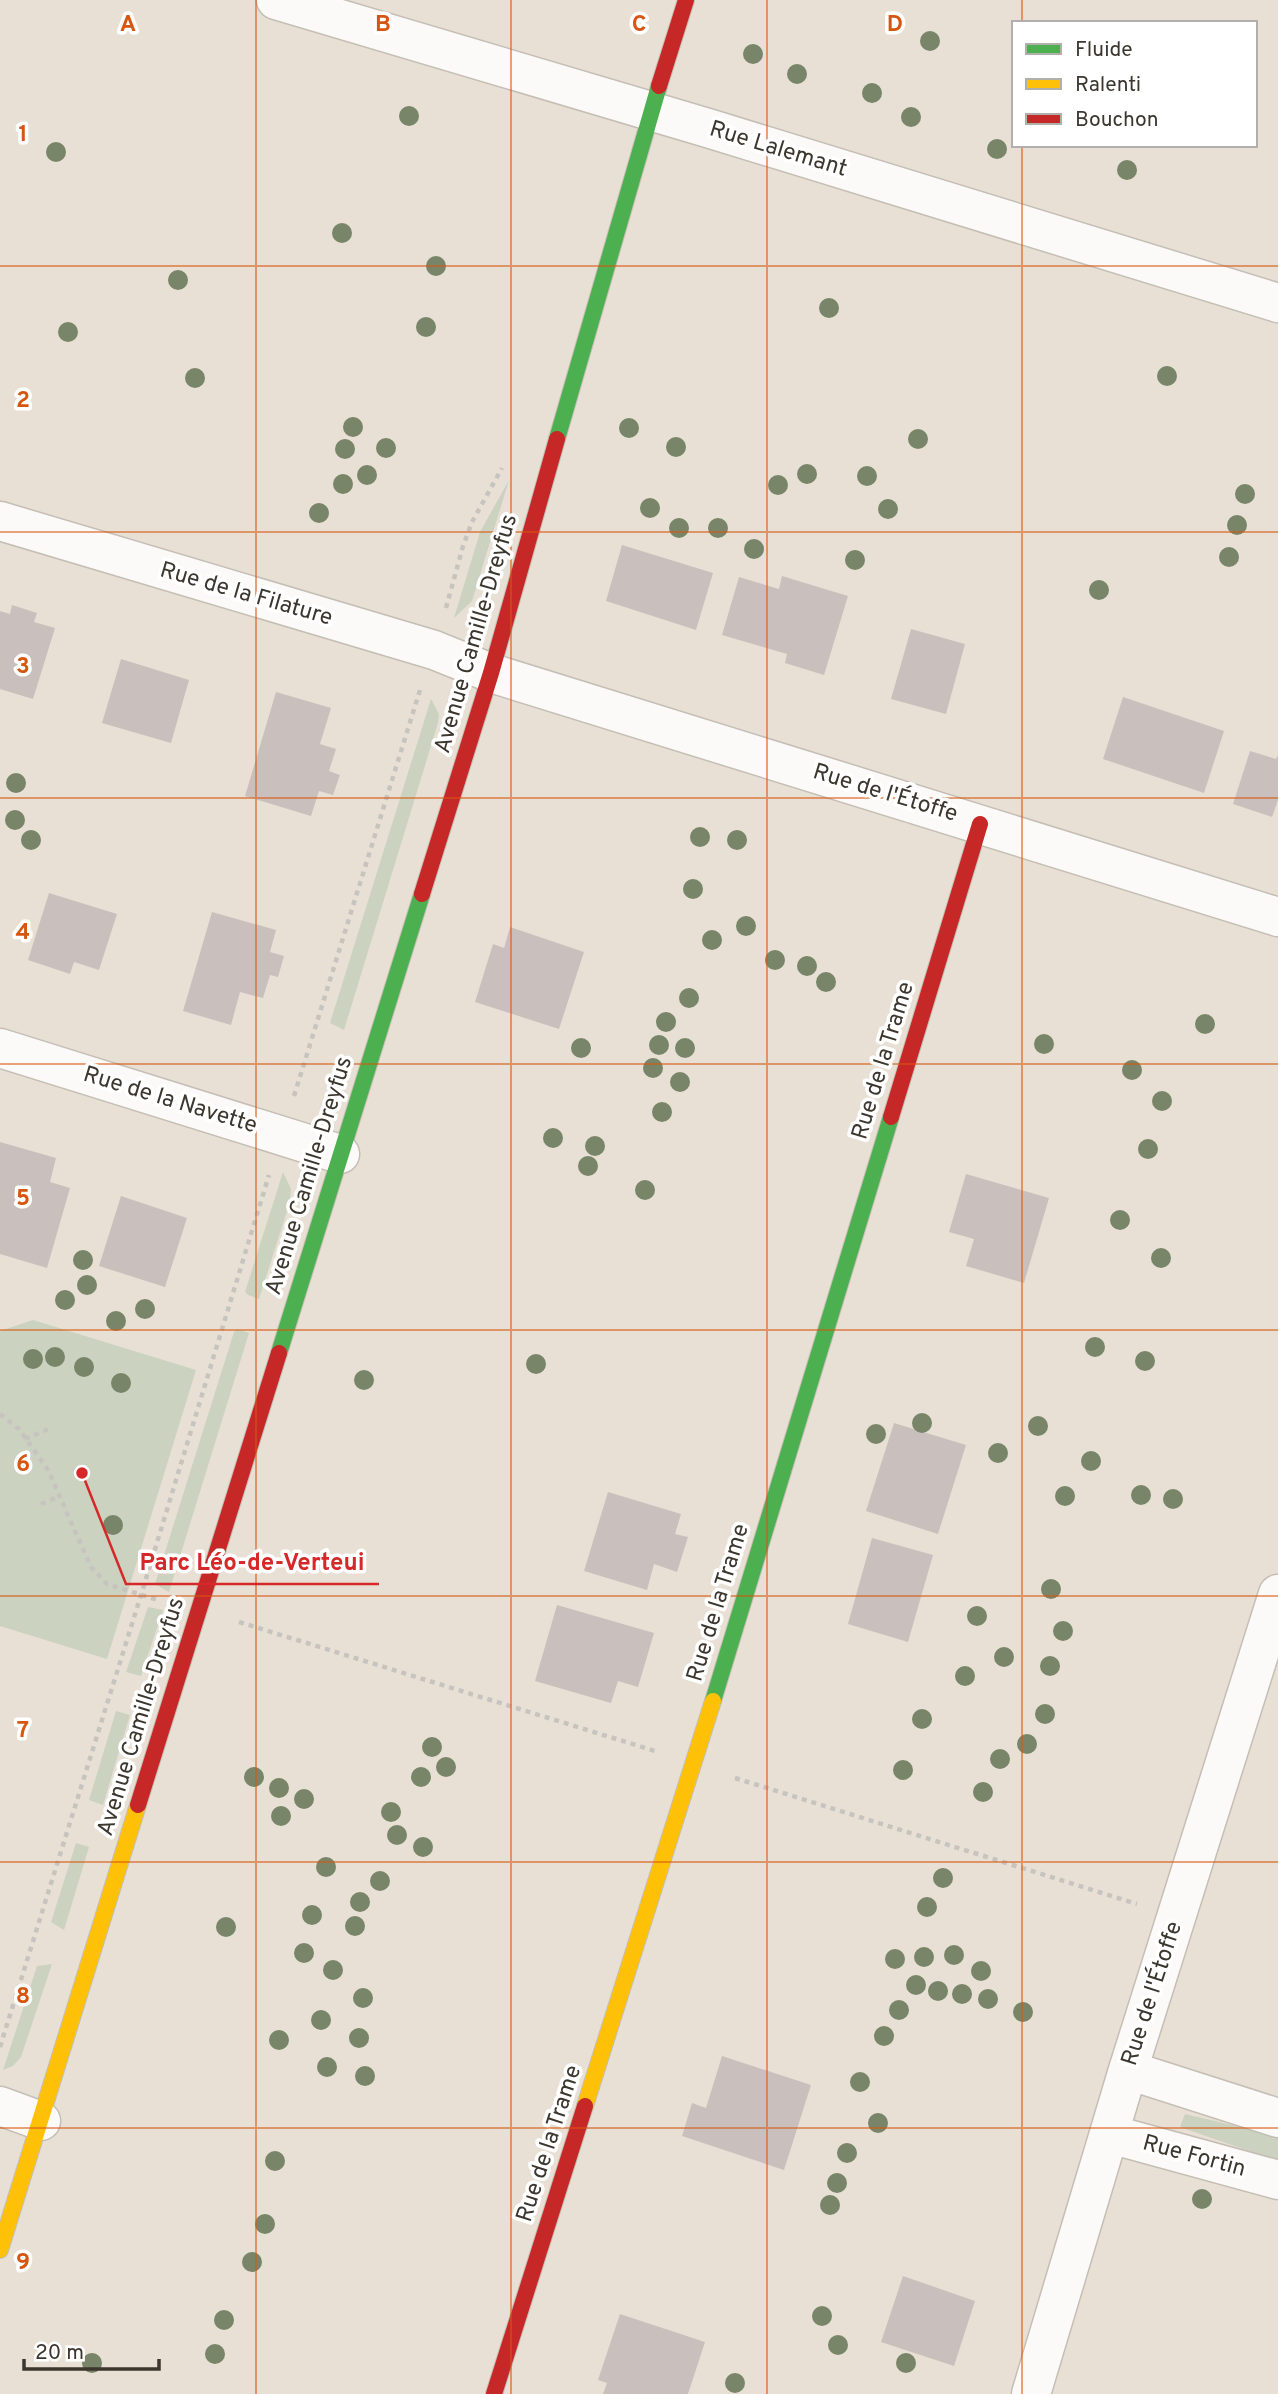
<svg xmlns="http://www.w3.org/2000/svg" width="1278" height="2394" font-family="Overpass,sans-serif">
<rect width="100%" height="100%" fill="#e8e0d4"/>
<path fill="#cbd2bf" d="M509,480L472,601L454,618L480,532Z
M431,699L439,714L438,723L344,1030L330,1023Z
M283,1172L291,1189L290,1202L259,1299L248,1295L245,1292Z
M33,1320L196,1370L107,1659L0,1626V1331Z
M237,1329L249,1333L169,1592L155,1584L234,1332Z
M148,1607L163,1610L141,1676L126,1672Z
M116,1711L130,1715L103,1805L89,1800Z
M76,1843L89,1847L64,1930L51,1922Z
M52,1964L21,2057L13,2066L3,2070L37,1966Z
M1185,2114L1278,2136V2161L1180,2127Z"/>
<path fill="#c9c0bd" d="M622,545L713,573L696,630L606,601Z
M782,576L848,596L824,675L785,663L787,654L722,635L739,577L779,589Z
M12,605L37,613L34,622L55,628L33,699L0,689V611L10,614Z
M911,629L965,644L946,714L891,699Z
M121,659L189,680L171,743L102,723Z
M276,692L331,708L320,744L336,749L329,771L340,775L333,795L319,791L311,816L245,796Z
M1123,697L1224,731L1204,793L1103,759Z
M1250,751L1276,759L1278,755V800L1272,817L1233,804Z
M49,893L117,914L99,970L74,962L70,974L28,960Z
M212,912L276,930L270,952L284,956L278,977L270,975L263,998L240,992L231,1025L183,1011Z
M510,927L584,952L559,1029L475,1002L493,944L504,948Z
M0,1142L56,1158L50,1182L70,1188L47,1268L0,1254Z
M966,1174L1049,1198L1024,1283L966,1266L974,1239L949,1232Z
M121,1196L187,1218L165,1287L99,1266Z
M894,1423L966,1445L938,1534L866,1511Z
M608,1492L681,1514L675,1534L688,1537L677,1572L654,1564L647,1590L584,1571Z
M872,1538L933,1555L908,1642L848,1624Z
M557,1605L654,1633L638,1687L618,1681L611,1703L535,1681Z
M722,2056L811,2085L784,2170L682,2136L692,2103L706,2108Z
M903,2276L975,2301L954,2366L881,2342Z
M620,2314L705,2342L688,2394H603L607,2383L598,2380Z"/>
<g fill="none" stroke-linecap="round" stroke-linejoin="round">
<g stroke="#c5beb5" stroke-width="41">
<path id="street" d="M276,0L711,129L1278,303
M0,521L434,650L491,673L1278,917
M0,1048L340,1154
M1128,2070L1278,2118
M0,2106L41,2121
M1110,2134L1278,2180
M1031,2394L1128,2070L1278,1594"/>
</g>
<g stroke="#c5beb5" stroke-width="18">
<path id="fast" d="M557,439L659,86
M279,1353L422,894
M713,1701L891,1117"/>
</g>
<g stroke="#c5beb5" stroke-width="18">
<path id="slow" d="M585,2106L713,1701
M0,2250L138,1805"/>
</g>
<g stroke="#c5beb5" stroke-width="18">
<path id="jam" d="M659,86L686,0
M422,894L491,673L557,439
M891,1117L980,824
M138,1805L279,1353
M494,2394L585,2106"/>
</g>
<path stroke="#c7c4c0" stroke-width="4.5" stroke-dasharray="5 5" stroke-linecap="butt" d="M446,608L463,546L472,522L502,468
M294,1096L420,690
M0,1414L19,1429L48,1470L91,1567L107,1584L158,1600
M25,1439L51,1428
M41,1504L60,1496
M239,1622L655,1751
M735,1778L1137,1904
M0,2047L141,1595L269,1175"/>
<use href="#street" stroke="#fcfaf9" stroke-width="38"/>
<use href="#fast" stroke="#4caf50" stroke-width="16"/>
<use href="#slow" stroke="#ffc107" stroke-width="16"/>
<use href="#jam" stroke="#c62828" stroke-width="16"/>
</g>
<g fill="#788568">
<circle cx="930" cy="41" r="10"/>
<circle cx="753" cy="54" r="10"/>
<circle cx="797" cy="74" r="10"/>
<circle cx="872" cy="93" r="10"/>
<circle cx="409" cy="116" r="10"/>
<circle cx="911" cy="117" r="10"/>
<circle cx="997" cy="149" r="10"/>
<circle cx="56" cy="152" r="10"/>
<circle cx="1127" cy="170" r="10"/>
<circle cx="342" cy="233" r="10"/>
<circle cx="436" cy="266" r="10"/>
<circle cx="178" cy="280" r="10"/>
<circle cx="829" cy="308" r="10"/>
<circle cx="426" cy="327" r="10"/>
<circle cx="68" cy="332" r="10"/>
<circle cx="1167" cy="376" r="10"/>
<circle cx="195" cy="378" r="10"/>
<circle cx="353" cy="427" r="10"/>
<circle cx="629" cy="428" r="10"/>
<circle cx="918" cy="439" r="10"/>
<circle cx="676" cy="447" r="10"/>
<circle cx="386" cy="448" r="10"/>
<circle cx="345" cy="449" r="10"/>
<circle cx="807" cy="474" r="10"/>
<circle cx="367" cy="475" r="10"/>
<circle cx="867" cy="476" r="10"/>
<circle cx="343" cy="484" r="10"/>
<circle cx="778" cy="485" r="10"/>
<circle cx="1245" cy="494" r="10"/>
<circle cx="650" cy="508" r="10"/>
<circle cx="888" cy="509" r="10"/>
<circle cx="319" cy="513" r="10"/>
<circle cx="1237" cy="525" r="10"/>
<circle cx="679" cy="528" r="10"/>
<circle cx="718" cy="528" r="10"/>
<circle cx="754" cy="549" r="10"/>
<circle cx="1229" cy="557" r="10"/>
<circle cx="855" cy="560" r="10"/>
<circle cx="1099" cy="590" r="10"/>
<circle cx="16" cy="783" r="10"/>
<circle cx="15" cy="820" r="10"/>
<circle cx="700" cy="837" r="10"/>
<circle cx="31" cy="840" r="10"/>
<circle cx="737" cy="840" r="10"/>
<circle cx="693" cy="889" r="10"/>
<circle cx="746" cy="926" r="10"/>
<circle cx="712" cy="940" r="10"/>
<circle cx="775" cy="960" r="10"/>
<circle cx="807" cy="966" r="10"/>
<circle cx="826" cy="982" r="10"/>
<circle cx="689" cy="998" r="10"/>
<circle cx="666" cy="1022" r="10"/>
<circle cx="1205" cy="1024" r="10"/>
<circle cx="1044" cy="1044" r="10"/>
<circle cx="659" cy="1045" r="10"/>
<circle cx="581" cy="1048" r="10"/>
<circle cx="685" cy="1048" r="10"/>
<circle cx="653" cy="1068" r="10"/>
<circle cx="1132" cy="1070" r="10"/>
<circle cx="680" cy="1082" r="10"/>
<circle cx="1162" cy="1101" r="10"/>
<circle cx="662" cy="1112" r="10"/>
<circle cx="553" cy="1138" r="10"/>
<circle cx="595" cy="1146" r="10"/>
<circle cx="1148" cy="1149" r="10"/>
<circle cx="588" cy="1166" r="10"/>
<circle cx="645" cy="1190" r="10"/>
<circle cx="1120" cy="1220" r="10"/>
<circle cx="1161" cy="1258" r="10"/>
<circle cx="83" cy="1260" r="10"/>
<circle cx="87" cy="1285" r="10"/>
<circle cx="65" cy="1300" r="10"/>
<circle cx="145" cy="1309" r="10"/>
<circle cx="116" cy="1321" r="10"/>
<circle cx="1095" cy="1347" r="10"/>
<circle cx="55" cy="1357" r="10"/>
<circle cx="33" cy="1359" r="10"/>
<circle cx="1145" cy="1361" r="10"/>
<circle cx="536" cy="1364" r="10"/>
<circle cx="84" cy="1367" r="10"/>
<circle cx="364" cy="1380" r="10"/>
<circle cx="121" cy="1383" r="10"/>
<circle cx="922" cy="1423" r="10"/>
<circle cx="1038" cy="1426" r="10"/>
<circle cx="876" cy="1434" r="10"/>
<circle cx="998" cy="1453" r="10"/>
<circle cx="1091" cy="1461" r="10"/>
<circle cx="1141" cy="1495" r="10"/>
<circle cx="1065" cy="1496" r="10"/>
<circle cx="1173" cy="1499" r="10"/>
<circle cx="113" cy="1525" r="10"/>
<circle cx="1051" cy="1589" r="10"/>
<circle cx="977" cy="1616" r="10"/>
<circle cx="1063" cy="1631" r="10"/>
<circle cx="1004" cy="1657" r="10"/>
<circle cx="1050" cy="1666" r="10"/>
<circle cx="965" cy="1676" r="10"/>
<circle cx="1045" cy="1714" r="10"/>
<circle cx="922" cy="1719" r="10"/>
<circle cx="1027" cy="1744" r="10"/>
<circle cx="432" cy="1747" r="10"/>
<circle cx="1000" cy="1759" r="10"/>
<circle cx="446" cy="1767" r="10"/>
<circle cx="903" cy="1770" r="10"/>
<circle cx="254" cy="1777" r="10"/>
<circle cx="421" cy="1777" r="10"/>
<circle cx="279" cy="1788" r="10"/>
<circle cx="983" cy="1792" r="10"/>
<circle cx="304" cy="1799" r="10"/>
<circle cx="391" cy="1812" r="10"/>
<circle cx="281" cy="1816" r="10"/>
<circle cx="397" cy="1835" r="10"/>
<circle cx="423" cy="1847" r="10"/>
<circle cx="326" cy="1867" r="10"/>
<circle cx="943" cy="1878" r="10"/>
<circle cx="380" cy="1881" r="10"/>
<circle cx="360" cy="1902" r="10"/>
<circle cx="927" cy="1907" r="10"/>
<circle cx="312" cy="1915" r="10"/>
<circle cx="355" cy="1926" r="10"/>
<circle cx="226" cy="1927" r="10"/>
<circle cx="304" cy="1953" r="10"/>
<circle cx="954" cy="1955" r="10"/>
<circle cx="924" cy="1957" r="10"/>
<circle cx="895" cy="1959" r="10"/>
<circle cx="333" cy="1970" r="10"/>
<circle cx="981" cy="1971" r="10"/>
<circle cx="916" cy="1985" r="10"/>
<circle cx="938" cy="1991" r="10"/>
<circle cx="962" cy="1994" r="10"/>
<circle cx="363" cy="1998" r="10"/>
<circle cx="988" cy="1999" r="10"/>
<circle cx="899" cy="2010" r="10"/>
<circle cx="1023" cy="2012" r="10"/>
<circle cx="321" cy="2020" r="10"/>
<circle cx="884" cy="2036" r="10"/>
<circle cx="359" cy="2038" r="10"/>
<circle cx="279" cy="2040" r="10"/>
<circle cx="327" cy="2067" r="10"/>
<circle cx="365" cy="2076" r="10"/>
<circle cx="860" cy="2082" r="10"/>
<circle cx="878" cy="2123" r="10"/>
<circle cx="847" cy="2153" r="10"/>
<circle cx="275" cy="2161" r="10"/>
<circle cx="837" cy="2183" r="10"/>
<circle cx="1202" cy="2199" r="10"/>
<circle cx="830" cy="2205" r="10"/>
<circle cx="265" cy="2224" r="10"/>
<circle cx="252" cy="2262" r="10"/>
<circle cx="822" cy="2316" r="10"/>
<circle cx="224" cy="2320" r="10"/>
<circle cx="838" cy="2345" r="10"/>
<circle cx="215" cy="2354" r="10"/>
<circle cx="92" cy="2363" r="10"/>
<circle cx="906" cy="2363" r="10"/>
<circle cx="735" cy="2383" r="10"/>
</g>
<path fill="none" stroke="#d7560f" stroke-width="2" stroke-opacity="0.55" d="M256,0V2394M511,0V2394M767,0V2394M1022,0V23M1022,145V2394M0,266H1278M0,532H1278M0,798H1278M0,1064H1278M0,1330H1278M0,1596H1278M0,1862H1278M0,2128H1278"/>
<g text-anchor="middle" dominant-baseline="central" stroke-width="7" stroke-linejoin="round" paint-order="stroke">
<g font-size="23" fill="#3b362e" stroke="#fff">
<text transform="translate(778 150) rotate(17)">Rue Lalemant</text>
<text transform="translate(246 595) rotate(16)">Rue de la Filature</text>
<text transform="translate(477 634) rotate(-74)">Avenue Camille-Dreyfus</text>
<text transform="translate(885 794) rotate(17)">Rue de l'Étoffe</text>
<text transform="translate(884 1061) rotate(-73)">Rue de la Trame</text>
<text transform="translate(170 1101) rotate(17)">Rue de la Navette</text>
<text transform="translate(310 1176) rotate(-73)">Avenue Camille-Dreyfus</text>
<text transform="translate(719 1603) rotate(-73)">Rue de la Trame</text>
<text transform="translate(142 1717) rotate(-73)">Avenue Camille-Dreyfus</text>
<text transform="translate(1153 1994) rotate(-72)">Rue de l'Étoffe</text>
<text transform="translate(550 2144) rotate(-72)">Rue de la Trame</text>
<text transform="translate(1194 2157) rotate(15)">Rue Fortin</text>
</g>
</g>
<g font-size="23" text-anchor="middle" font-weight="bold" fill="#d7560f" stroke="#fff" stroke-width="7" stroke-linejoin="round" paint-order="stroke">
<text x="128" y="31">A</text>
<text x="383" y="31">B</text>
<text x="639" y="31">C</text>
<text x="895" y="31">D</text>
<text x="23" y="141">1</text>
<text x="23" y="407">2</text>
<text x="23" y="673">3</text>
<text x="23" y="939">4</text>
<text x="23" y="1205">5</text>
<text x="23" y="1471">6</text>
<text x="23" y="1737">7</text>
<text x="23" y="2003">8</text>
<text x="23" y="2269">9</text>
</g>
<path fill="none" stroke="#d62828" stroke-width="2.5" d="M82 1473L126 1584H379"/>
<circle fill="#d62828" stroke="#fff" stroke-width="2.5" cx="82" cy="1473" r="7"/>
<g font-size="24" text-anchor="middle" font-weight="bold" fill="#d62828" stroke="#fff" stroke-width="7" stroke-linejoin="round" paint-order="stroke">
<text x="252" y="1570">Parc Léo-de-Verteui</text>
</g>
<rect x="1012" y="21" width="245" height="126" fill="#ffffff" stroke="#b1afab" stroke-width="2"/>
<rect x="1026" y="44" width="35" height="10" fill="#4caf50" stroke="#b1afab" stroke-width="2"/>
<text x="1075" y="56" font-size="21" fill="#3b362e">Fluide</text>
<rect x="1026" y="79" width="35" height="10" fill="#ffc107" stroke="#b1afab" stroke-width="2"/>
<text x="1075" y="91" font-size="21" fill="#3b362e">Ralenti</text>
<rect x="1026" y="114" width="35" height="10" fill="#c62828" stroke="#b1afab" stroke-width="2"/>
<text x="1075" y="126" font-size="21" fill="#3b362e">Bouchon</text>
<path d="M24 2359v10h135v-10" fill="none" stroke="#3b362e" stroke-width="3.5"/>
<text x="35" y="2359" font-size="21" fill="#3b362e" stroke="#ffffff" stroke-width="5" paint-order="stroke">20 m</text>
</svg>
